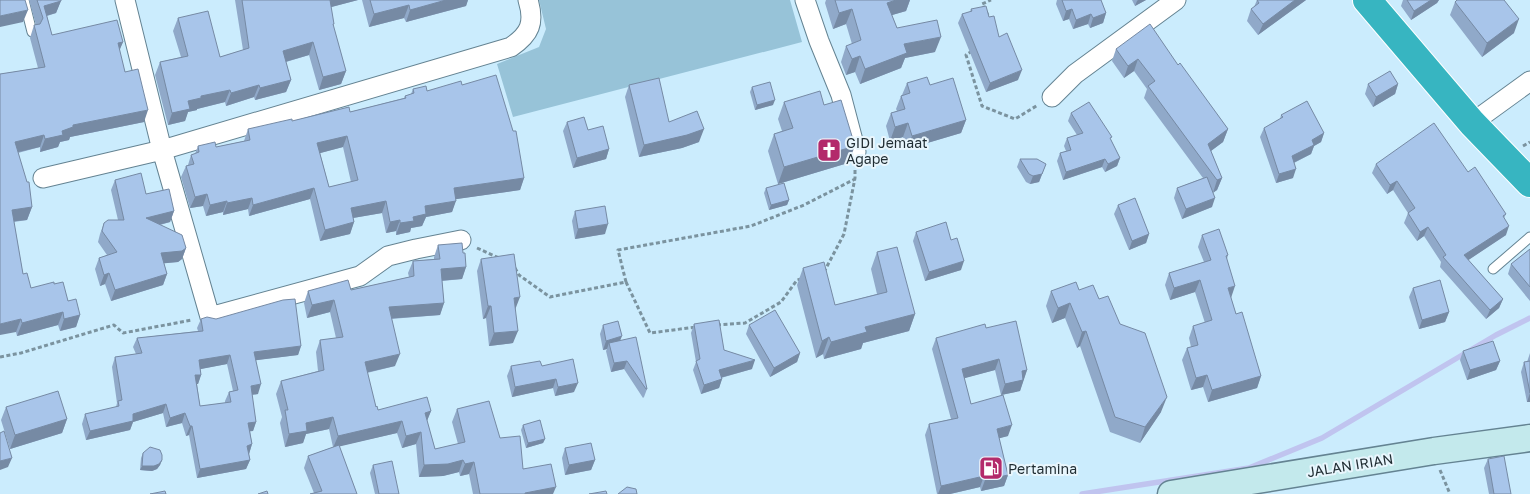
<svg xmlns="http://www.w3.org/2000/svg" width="1530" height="494" font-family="'Golos Text',sans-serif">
<rect width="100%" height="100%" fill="#cbecfd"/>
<path fill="#97c3d8" d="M539,0H790L802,42L513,117L497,64L539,47L546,29Z"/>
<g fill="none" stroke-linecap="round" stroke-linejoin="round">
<path stroke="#c0c4ef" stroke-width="5.5" d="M1082,494L1249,468L1322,438L1496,335L1530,318"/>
<g stroke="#648392" stroke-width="11">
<path id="lane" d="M24,0L32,32
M1493,269L1530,237"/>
</g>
<g stroke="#648392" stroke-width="21">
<path id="street" d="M125,0L162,150L210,317L360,276L388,256L416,249L461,240
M805,0L819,41L841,95L856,152
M1052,97L1075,74L1176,0
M1472,123L1530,81
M43,178L162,150L511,47C530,34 535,23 528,0"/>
</g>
<g stroke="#648392" stroke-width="29">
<path id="secondary" d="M1171,494L1434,451L1530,438"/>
</g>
<g stroke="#fff" stroke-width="30">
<path id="highway" d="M1367,0L1472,123L1530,183"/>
</g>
<path stroke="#7b939f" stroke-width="3" stroke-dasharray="4 2.5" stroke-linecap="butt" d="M991,21L982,4L991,0
M972,51L966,55L982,106L1015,119L1038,105
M1523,146L1530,142
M477,248L499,258
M515,268L519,275L550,297L626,282L650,333L696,327
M824,272L844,234L855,178V170
M626,282L618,250L751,226L804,205L855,179
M717,325L745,323L781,302L797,280L801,279
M0,357L21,353L114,325L123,333L192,320
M1440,470L1450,494"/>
<use href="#lane" stroke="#fff" stroke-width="9"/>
<use href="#street" stroke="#fff" stroke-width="19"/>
<use href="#secondary" stroke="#c3e9ec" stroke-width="26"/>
<use href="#highway" stroke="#37b5c1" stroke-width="28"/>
</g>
<path fill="#90a9c9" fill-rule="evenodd" d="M29,0H61L56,13L47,16L52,35L123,42L119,50L125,72L144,122L70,137L69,140L60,142L58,147L40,152V147L18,153L32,207L27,220L14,222L23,274L31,288L54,284L80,315L76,327L60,331L58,325L17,336L16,332L0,74L38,68L30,38L34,25H36Z
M235,0H358L331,7L333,27L346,71L341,84L319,90L309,55L286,62L291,80L286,92L255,100L254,97L226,106L225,102L197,109V110L188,112L185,121L168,125L155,75L160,62L181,57L173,31L178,18L220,57L243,50Z
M362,0H468L466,6L406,22L404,18L369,27Z
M826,0H910L906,11L892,15L897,28L935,52L905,58L901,68L860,84L855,72L846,75L841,62L846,46L852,44L846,24L833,29L825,3Z
M1057,0H1101L1106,13L1103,23L1090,28L1088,24L1073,29L1069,19L1063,21L1056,4Z
M1132,0H1146L1135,6Z
M1257,0H1306L1258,35L1247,21L1251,9L1254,7Z
M1403,0H1439L1437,3L1411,20L1401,6Z
M1455,2L1514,33L1482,57L1450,15Z
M971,9L989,17L1018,80L986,92L958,23L962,14L970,12Z
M1116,49L1178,65L1228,129L1223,142L1211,151L1222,178L1217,190L1213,192L1212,207L1182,219L1174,198L1177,188L1203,178L1144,98L1147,89L1134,71L1124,78L1112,61Z
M907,83L930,85L966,120L961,133L907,149L903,137L890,141L886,126L891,113L897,111L896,109L901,96L902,95Z
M1368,84H1398L1395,94L1373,107L1365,94Z
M462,85L524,178L520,190L456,199L452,212L426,217L422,226L411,228L410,232L396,235V231L386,233L382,213L353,218L354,222L350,234L320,241L310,199L249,216L248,209L223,215V212L206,216L203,206L190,208L181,177L186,166L188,165L191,155L195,154L198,146L216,147L244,141L248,129L350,112L404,98L405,96L411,94L413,89L427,91ZM343,147L351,182L329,187L320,153Z
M629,85L669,122L699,142L682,148L639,157L625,97Z
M752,87L773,105L755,110L750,92Z
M784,102L824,105L848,163L778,184L768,151L774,134L782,131L778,119Z
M1071,113L1111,140L1120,158L1117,166L1105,172L1102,167L1063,180L1057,161L1060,153L1066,151L1064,146L1067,138L1077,135L1068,121Z
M1281,115L1324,133L1321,142L1314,146L1311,154L1294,163L1293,178L1276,183L1260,137L1264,128L1280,119Z
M567,122L588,130L609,149L606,159L573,168L563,131Z
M1020,159L1043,172L1039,182L1030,184L1026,182L1017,167Z
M1376,164L1468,172L1506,214L1504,218L1506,235L1468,260L1503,299L1499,308L1486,319L1440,267L1441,262L1424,236L1417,241L1404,223L1408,213L1393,190L1387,194L1372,173Z
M115,180L146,194L174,211L170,222L160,225L186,248L182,259L178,262L164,263L167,274L163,285L111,301L105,284L100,286L95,269L99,258L107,255L98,242L100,234L104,223L118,220L111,190Z
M766,188L789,200L787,205L769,210L764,193Z
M1118,205L1149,234L1146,243L1129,250L1114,214Z
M575,211L605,234L575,239L572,221Z
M916,232L961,270L925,281L913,241Z
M1202,235L1228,255L1227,259L1231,298L1236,314L1261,376L1257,388L1208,402L1203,387L1191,390L1182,360L1187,348L1191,347L1189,338L1193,326L1205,323L1195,292L1170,300L1165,285L1169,273L1204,262L1198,247Z
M438,245L463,253L466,267L462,279L442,281L444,303L440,315L391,319L395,366L367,373L376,407L378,410L431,411L427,421L435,449L458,444L452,422L457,409L500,438L523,469L553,494H473L469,474L460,476L459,472L443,476L419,477L416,444L402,448L397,433L339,446L357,494L314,493L304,468L308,456L333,447L329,429L306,434L303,443L285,447L280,423L282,417L276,394L281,381L318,371L316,352L320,340L336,338L330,312L307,318L304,303L308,291L351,290L409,277L408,273L413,261L434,259V257Z
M1530,249V301L1508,274L1511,264Z
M877,252L915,314L909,331L863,343L861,349L824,359L823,354L816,358L797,285L803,268L835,305L877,294L871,269Z
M481,259L515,310L513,343L489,346L486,318L483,319L477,271Z
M1413,288L1449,312L1445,322L1419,329L1409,297Z
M1079,290L1099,299L1120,324L1161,412L1140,443L1110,432L1080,346L1077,348L1065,318L1052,323L1046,306L1051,291Z
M201,319L301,346L298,355L256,360L258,394L252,395L256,422L253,431H250L252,444L249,454L250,460L246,469L197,478L189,435L186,436L182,423L166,427L163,413L133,422L130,430L86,440L82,424L85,414L116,407L117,403L112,367L115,357L136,354L133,347L137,338L198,331L197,328ZM227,364L233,391L229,392L225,401V403L200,406L197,384H198L201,375L200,369Z
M694,324L724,350L752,369L721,378L722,379L719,388L701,394L693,370L696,362L691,333Z
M603,325L620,340L647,389L644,397L643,398L624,369L611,372L606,351L607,349L603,350L600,334Z
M749,325L800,353L797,362L770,377L746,334Z
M986,328L1027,370L1020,391L1001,395L995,370L964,378L971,404L1008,436L999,438L1008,475L1004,486L981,491L980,487L950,494H937L925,435L929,424L951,419L932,349L936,338Z
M1463,351L1500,361L1496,370L1467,380L1460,360Z
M1530,353V402H1527L1521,372L1524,362H1527Z
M511,366H542L574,392L555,396L553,388L512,397L507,376Z
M6,407L67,419L62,433L10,449L1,420Z
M523,425L545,439L543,443L526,448L521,430Z
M565,448L595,460L591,470L565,475L562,458Z
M143,453L162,460L160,465L157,469L152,471L140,470L141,458Z
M1488,459L1511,494H1489L1484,468Z
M373,465L399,494H375L370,473Z"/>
<path fill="#768aa4" d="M327,0H358L324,9Z
M446,0H468L466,6L406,22L410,10Z
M896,0H910L906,11L882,18L887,3Z
M1138,0H1146L1135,6L1137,1Z
M1295,0H1306L1258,35L1263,24Z
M1431,0H1439L1437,3L1411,20L1414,11Z
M61,1L56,13L42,17L44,6Z
M409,5L404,18L369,27L374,14Z
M852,9L846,24L833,29L839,13Z
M1072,9L1069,19L1063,21L1066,11Z
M28,10L23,22L0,27V16Z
M1106,13L1103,23L1090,28L1093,18Z
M1091,14L1088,24L1073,29L1076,20Z
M1519,19L1514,33L1482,57L1487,43Z
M941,37L935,52L905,58L901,68L860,84L865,69L904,44Z
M123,42L118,54V43Z
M313,42L309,55L278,64L283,51Z
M860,56L855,72L846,75L852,59Z
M1138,59L1134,71L1124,78L1128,66Z
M1022,70L1018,80L986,92L990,83Z
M346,71L341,84L319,90L323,77Z
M291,80L286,92L255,100L260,88Z
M1398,84L1395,94L1373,107L1376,97Z
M259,85L254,97L226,106L231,93Z
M230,90L225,102L197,109V110L188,112L185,121L168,125L172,113L188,101L201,96Z
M775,100L773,105L755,110L757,105Z
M148,110L144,122L70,137L69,140L60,142L58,147L40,152L45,139L73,125Z
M966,120L961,133L907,149L912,136Z
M908,123L903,137L890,141L895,127Z
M704,129L699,142L682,148L639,157L644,145Z
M1228,129L1223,142L1204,156L1208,144Z
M1324,133L1321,142L1314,146L1311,154L1289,165L1292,156L1312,140Z
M44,135L40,147L10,154L15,142Z
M347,136L343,147L313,155L317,143Z
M855,146L848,163L778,184L784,167Z
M609,149L606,159L573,168L577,158Z
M1120,158L1117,166L1105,172L1108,164Z
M1105,159L1102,167L1063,180L1066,172Z
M1046,164L1039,182L1030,184L1033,176Z
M1296,169L1293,178L1276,183L1279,174Z
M524,178L520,190L450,200L454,188Z
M1222,178L1217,190L1213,193L1217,180Z
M1397,181L1393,190L1387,194L1390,185Z
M314,188L310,199L249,216L253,205Z
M207,194L203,206L190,208L195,197Z
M252,198L248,209L223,215L227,203Z
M1215,198L1212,207L1182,219L1186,209Z
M789,200L787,205L769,210L771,205Z
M227,201L223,212L206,216L210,205Z
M386,201L382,213L347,219L351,208Z
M456,201L452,212L426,217L422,226L411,228L410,232L396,235L400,223L413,217L425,206Z
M32,207L27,220L7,222L12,210Z
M174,211L170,222L142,229L146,218Z
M400,220L396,231L386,233L390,222Z
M354,222L350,234L320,241L325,230Z
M608,224L605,234L575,239L578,229Z
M1509,226L1506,235L1461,265L1464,255Z
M1428,227L1424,236L1417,241L1420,232Z
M1149,234L1146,243L1129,250L1132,241Z
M186,248L182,259L178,262L157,264L161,253Z
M964,261L961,270L925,281L929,272Z
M466,267L462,279L437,281L441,269Z
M109,273L105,284L100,286L104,275Z
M167,274L163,285L111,301L115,290Z
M1200,280L1195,292L1170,300L1174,288Z
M1235,286L1231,298L1228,288Z
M520,297L515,310L514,298Z
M1503,299L1499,308L1486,319L1490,310Z
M334,300L330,312L307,318L312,305Z
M444,303L440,315L384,319L389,307Z
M1070,303L1065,318L1052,323L1058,308Z
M488,306H491L486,318L483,319Z
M63,312L58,325L17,336L22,323Z
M1449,312L1445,322L1419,329L1422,320Z
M915,314L909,331L863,343L861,349L824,359L831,342L865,327Z
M80,315L76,327L60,331L64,319Z
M21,319L16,332L0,335V324Z
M518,331L513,343L489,346L494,333Z
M1086,331L1080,346L1077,348L1082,332Z
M622,336L618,346L609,343L607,349L603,350L606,341Z
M829,337L823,354L816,358L822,341Z
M301,346L298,355L251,361L254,352Z
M800,353L797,362L770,377L774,368Z
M400,354L395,366L360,374L365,362Z
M230,355L227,364L196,370L199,360Z
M999,359L995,370L958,380L962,369Z
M755,360L752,369L716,379L719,370Z
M627,361L624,369L611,372L614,363Z
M1500,361L1496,370L1467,380L1470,370Z
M1027,370L1020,391L1001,395L1005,384L1022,371Z
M195,375H201L198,384H192Z
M1207,375L1203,387L1191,390L1196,378Z
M1261,376L1257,388L1208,402L1212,390Z
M556,379L553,388L512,397L515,387Z
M722,379L719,388L701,394L704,385Z
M578,383L574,392L555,396L558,387Z
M261,384L258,394L248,395L251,386Z
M1530,393V402H1527Z
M1167,397L1161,412L1140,443L1145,427Z
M166,404L163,413L133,422L130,430L86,440L90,431L133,414Z
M431,411L426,423L425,413Z
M185,413L182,423L166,427L170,418Z
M333,417L329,429L306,434L303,443L285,447L289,434L306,423Z
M67,419L62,433L10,449L15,435Z
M402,421L397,433L333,448L338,436Z
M256,422L253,431L245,432L248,423Z
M1012,425L1008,436L993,440L997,429Z
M190,426H192L189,435L186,436Z
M421,432L416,444L402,448L406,436Z
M545,439L543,443L526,448L528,443Z
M252,444L249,454L244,455L247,446Z
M12,458L8,467L0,470V461Z
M162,460L160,465L157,469L152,471L140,470L142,466Z
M250,460L246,469L197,478L200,469Z
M463,460L459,472L443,476L419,477L424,465Z
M595,460L591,470L565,475L569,465Z
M474,462L469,474L460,476L465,464Z
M1008,475L1004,486L981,491L985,480Z
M984,476L980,487L950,494H938L941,486Z
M556,487L553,494H524L525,493Z"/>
<path fill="#a8c5ea" stroke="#768aa4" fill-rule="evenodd" d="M0,0H25L28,10L0,16Z
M37,0H61V1L44,6L52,35L117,20L123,42L118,43L125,72L138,69L148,110L73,125V127L62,131L63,135L45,139L44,135L15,142L27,182H29L32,207L12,210L23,274L27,273L31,288L54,282V284L63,282L68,301L76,299L80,315L64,319L63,312L22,323L21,319L0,324V74L45,67L34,25L40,24L43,18Z
M242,0H330L334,24H333L346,71L323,77L313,42L283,51L291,80L260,88L259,85L231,93L230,90L201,96V98L188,101L190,109L172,113L160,62L188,56L178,18L208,11L220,57L249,48Z
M370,0H446L410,10L409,5L374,14Z
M835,0H896L887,3L897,28L937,20L941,37L904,44L907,53L865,69L860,56L852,59L846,46L861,40L852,9L839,13Z
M1062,0H1101L1106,13L1093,18L1091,14L1076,20L1072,9L1066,11Z
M1257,0H1295L1263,24L1251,9L1259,3Z
M1407,0H1431L1414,11Z
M1457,0H1504L1519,19L1487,43L1455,2Z
M986,6L989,17L994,16L999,37L1007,33L1022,70L990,83L962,14L972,11L971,9Z
M1150,24L1178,65L1180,63L1228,129L1208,144L1222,178L1217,180L1148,86L1155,81L1138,59L1128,66L1116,49Z
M1390,71L1398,84L1376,97L1368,84Z
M496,75L513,131H516L524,178L454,188L456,201L425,206L426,214L413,217L414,221L400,223V220L390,222L386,201L351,208L354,222L325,230L314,188L253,205L252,198L227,203V201L210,205L207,194L195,197L186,166L194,164L191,155L199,152L198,146L215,142L216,147L250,140L248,129L292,119V121L349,107L350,112L406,98L405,96L414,93L413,89L426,86L427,91L461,81L462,85ZM347,136L358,180L329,187L317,143Z
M927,77L930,85L953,78L966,120L912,136L908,123L895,127L891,113L905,109L901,96L910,93L907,83Z
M659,78L669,122L697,111L704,129L687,135L644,145L629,85Z
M770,82L775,100L757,105L752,87Z
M820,91L824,105L841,100L855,146L784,167L774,134L793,128L784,102Z
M1307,101L1324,133L1312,140L1314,145L1292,156L1296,169L1279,174L1264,128L1283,117L1281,115Z
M1089,102L1112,137L1110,138L1120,158L1108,164L1105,159L1066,172L1060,153L1071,150L1067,138L1083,133L1071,113Z
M584,117L588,130L603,126L609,149L577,158L567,122Z
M1434,123L1468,172L1475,167L1506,214L1503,216L1509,226L1464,255L1503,299L1490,310L1443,257L1446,255L1428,227L1420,232L1408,213L1415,208L1397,181L1390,185L1376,164Z
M1020,159H1037L1046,164L1042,174L1033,176L1029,174Z
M141,173L146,194L169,189L174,211L146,218L182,235L186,248L182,251L161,253L167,274L115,290L109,273L104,275L99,258L117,252L102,231L104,223L108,220H124L115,180Z
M1207,177L1215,198L1186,209L1177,188Z
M784,183L789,200L771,205L766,188Z
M1135,198L1149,234L1132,241L1118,205Z
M605,206L608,224L578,229L575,211Z
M946,222L951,240L957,238L964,261L929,272L916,232Z
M1219,229L1228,255L1226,256L1235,286L1228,288L1236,314L1242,312L1261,376L1212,390L1207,375L1196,378L1187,348L1198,345L1193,326L1212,320L1200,280L1174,288L1169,273L1211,260L1202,235Z
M462,243L463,253H465L466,267L441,269L444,303L389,307L400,354L365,362L376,407L377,406L378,410L427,397L431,411L425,413L435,449L465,442L457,409L489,401L500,438L520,436L523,469L551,464L556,487L525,493V494H480L474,462L465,464L463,460L448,464L424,465L421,432L406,436L402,421L338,436L333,417L306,423L307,431L289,434L285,410H288L281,381L324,370L320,340L343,337L334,300L312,305L308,291L348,280L351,290L414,276L413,261L440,259L438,245Z
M897,247L915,314L865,327L867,332L831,342L829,337L822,341L803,268L824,262L835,305L887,292L877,252Z
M1530,249V287L1511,264Z
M514,254L520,297L514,298L518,331L494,333L491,306H488L481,259Z
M1440,280L1449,312L1422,320L1413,288Z
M1076,282L1079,290L1093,285L1099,299L1108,296L1120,324L1145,333L1167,397L1145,427L1115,417L1086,331L1082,332L1070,303L1058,308L1051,291Z
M295,299L301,346L254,352L261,384L251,386L256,422L248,423L252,444L247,446L250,460L200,469L192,426H190L185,413L170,418L166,404L133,414V421L90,431L85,414L119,406L118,401L122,400L115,357L142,353L137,338L203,331L201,319L207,317L216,319L283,300ZM230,355L238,390L229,392L231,402L200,406L195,375H201L199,360Z
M775,310L800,353L774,368L749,325Z
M719,320L724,350L755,360L719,370L722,379L704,385L696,361L700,359L694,324Z
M618,321L622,336L606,341L603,325Z
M1016,321L1027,370L1022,371L1023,380L1005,384L999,359L962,369L971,404L1003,395L1012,425L997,429L1008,475L985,480L984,476L941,486L929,424L958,418L936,338L985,324L986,328Z
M636,337L647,389H646L627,361L614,363L609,343Z
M1493,341L1500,361L1470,370L1463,351Z
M573,359L578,383L558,387L556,379L515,387L511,366L540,361L542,366Z
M1530,361V393L1524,362Z
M58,391L67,419L15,435L6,407Z
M540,420L545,439L528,443L523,425Z
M4,431L12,458L0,461V433Z
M591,443L595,460L569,465L565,448Z
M339,445L357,494H310L322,491L308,456Z
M150,447L160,450L162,455V460L159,464L154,466H142L143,453Z
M1504,456L1511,494H1494L1488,459Z
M392,461L399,494H379L373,465Z
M627,487L636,489L637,494H618Z
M165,491L166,494H150Z
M267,491L268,494H258Z
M606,491L607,494H589Z"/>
<defs>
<g id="church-square" transform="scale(1.25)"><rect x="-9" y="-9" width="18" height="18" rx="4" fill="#b32a6b" stroke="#e9f6fd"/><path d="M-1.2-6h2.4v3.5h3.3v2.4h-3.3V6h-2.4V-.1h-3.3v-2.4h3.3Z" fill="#fff"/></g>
<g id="fuel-square" transform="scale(1.25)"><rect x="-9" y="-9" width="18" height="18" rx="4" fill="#b32a6b" stroke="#e9f6fd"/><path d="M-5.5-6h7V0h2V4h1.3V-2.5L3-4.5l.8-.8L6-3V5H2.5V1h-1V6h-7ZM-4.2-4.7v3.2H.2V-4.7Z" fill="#fff"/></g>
</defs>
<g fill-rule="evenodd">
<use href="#church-square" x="829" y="150"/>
<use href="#fuel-square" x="991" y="468"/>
</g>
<g text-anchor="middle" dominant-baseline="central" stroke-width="4" stroke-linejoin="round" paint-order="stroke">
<g font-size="14" fill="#1f2c32" stroke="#e9f6fd" text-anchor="start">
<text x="846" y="142">GIDI Jemaat<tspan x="846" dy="16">Agape</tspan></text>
<text x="1008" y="468">Pertamina</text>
</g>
<g font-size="14" fill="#1f2c32" stroke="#e9f6fd">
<text transform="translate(1350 465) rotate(-9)">JALAN IRIAN</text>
</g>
</g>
</svg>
